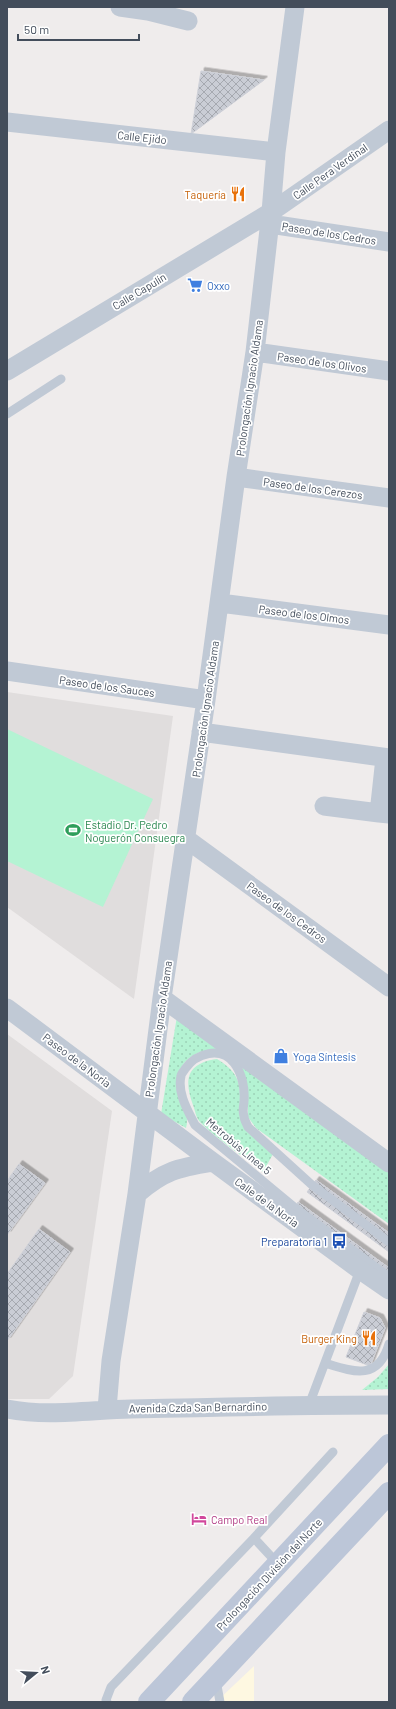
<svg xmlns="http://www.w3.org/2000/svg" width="396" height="1709" font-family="Barlow,sans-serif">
<defs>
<pattern id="park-dots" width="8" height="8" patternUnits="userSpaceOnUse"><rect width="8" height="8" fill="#b4f3d3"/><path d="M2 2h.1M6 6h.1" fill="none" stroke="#9cd2b7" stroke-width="1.8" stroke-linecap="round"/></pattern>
<pattern id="building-cross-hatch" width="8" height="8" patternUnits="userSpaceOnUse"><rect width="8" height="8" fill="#cacdd5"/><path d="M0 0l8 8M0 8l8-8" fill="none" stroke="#a6a9b0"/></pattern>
<filter id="shadow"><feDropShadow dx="3.5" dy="-3.5" stdDeviation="0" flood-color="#0004"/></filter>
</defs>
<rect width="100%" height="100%" fill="#efecec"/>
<path fill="#fef8e1" d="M254,1666V1702H216Z"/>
<path fill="#e0dddd" d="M7,692L173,716L134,999L7,907Z
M7,1034L112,1111L73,1376L49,1399H7Z"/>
<path fill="url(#park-dots)" d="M178,1010L389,1169V1224L256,1128L248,1117V1099L240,1066C224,1057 210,1044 192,1056C161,1078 193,1103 186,1128L161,1114Z
M217,1059C242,1074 241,1087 240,1114L273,1154L263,1172C243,1156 218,1140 200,1122C196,1118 195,1110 193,1105C183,1078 188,1063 217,1059Z
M389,1364V1389L362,1390L378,1377Z"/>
<path fill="#b4f3d3" d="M7,729L153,799L103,907L7,861Z"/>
<path fill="url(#building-cross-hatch)" stroke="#cfd1d9" filter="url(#shadow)" d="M201,71L264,80L191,134Z
M19,1164L45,1183L7,1235V1181Z
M316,1180L389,1233V1252L307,1192Z
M298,1202L389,1268V1283L290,1214Z
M39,1229L70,1252L7,1341V1274Z
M364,1312L380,1318L385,1328L370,1366L346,1357Z"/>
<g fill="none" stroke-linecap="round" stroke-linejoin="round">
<path stroke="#c0c9d5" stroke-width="9" d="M7,414L61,379
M389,1242L312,1185L248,1127C247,1124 244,1120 244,1116C242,1111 244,1105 244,1101C245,1088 242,1073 234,1063C221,1046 196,1053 185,1069C184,1071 181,1074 181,1076C177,1093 188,1111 195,1125L294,1207L389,1277
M325,1363C354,1372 378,1381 389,1344
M309,1405L360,1270
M254,1538L333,1452
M216,1680L220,1702
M107,1702L106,1700L111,1687L254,1538L278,1564"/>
<path stroke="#c0c9d5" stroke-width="19" d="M120,7L148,11L188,21
M7,122L276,152
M270,224L389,242
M255,352L389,371
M7,371L271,212L389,130
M236,477L389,498
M220,603L389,625
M7,671L206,700
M201,732L389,758
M385,758L379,813L389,814
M324,806L379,813
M185,838L389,987
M162,998L389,1163
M7,1008L213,1162L360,1270L389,1290
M137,1194C165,1170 178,1168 213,1162
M7,1409C48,1417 90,1410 131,1409C217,1407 303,1405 389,1405
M107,1409L111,1361L137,1194L162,998L206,700L236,477L255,352L271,212L276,152L295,7"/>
<path stroke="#bcc6d8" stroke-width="22" d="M149,1702L389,1445
M193,1702L389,1493"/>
</g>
<defs>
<g id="restaurant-bare" transform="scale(1.2)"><path d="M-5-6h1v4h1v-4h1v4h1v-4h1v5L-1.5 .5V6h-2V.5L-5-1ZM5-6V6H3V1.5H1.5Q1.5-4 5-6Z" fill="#e8710a" stroke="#fff" stroke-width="2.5" paint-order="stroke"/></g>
<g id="supermarket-bare" transform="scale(1.2)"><path d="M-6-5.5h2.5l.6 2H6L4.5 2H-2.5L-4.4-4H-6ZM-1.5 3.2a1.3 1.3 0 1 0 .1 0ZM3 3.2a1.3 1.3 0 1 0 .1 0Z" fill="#3f7fe0" stroke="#fff" stroke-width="2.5" paint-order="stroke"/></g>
<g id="stadium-bare" transform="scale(1.2)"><path d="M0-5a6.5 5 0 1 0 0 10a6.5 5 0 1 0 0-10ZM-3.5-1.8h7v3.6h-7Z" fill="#2e9e5b" stroke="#fff" stroke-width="2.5" paint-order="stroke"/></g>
<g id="shop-bare" transform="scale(1.2)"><path d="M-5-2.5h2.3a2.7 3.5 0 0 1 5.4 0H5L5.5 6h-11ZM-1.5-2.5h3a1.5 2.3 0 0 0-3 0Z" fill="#3f7fe0" stroke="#fff" stroke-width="2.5" paint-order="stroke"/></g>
<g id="bus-bare" transform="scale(1.2)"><path d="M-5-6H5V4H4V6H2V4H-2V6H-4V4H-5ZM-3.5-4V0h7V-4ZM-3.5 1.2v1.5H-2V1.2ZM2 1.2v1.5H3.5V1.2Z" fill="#1a4fb4" stroke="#fff" stroke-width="2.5" paint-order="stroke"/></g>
<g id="hotel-bare" transform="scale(1.2)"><path d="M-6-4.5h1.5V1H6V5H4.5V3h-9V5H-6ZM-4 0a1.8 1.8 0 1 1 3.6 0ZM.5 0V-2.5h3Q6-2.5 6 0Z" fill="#d1479c" stroke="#fff" stroke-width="2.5" paint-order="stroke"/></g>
</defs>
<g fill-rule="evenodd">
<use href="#restaurant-bare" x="238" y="194"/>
<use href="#supermarket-bare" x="195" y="285"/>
<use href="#stadium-bare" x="73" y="830"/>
<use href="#shop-bare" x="281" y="1056"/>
<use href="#bus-bare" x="339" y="1241"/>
<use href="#restaurant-bare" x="369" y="1338"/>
<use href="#hotel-bare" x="199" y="1519"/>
</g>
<g text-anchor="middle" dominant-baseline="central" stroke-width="3.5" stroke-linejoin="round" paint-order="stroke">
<g font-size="11" fill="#434d5b" stroke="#fff">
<text transform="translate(142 137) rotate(6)">Calle Ejido</text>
<text transform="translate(330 171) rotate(-35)">Calle Pera Verdinal</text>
<text transform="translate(329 233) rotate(9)">Paseo de los Cedros</text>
<text transform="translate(139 291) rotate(-31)">Calle Capulín</text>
<text transform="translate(322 362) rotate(8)">Paseo de los Olivos</text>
<text transform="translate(249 388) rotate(-82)">Prolongación Ignacio Aldama</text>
<text transform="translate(313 488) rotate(8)">Paseo de los Cerezos</text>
<text transform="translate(304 614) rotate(7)">Paseo de los Olmos</text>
<text transform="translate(107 686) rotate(8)">Paseo de los Sauces</text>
<text transform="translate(205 709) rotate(-82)">Prolongación Ignacio Aldama</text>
<text transform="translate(287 912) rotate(36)">Paseo de los Cedros</text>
<text transform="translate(158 1029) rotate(-82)">Prolongación Ignacio Aldama</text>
<text transform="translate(77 1060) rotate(37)">Paseo de la Noria</text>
<text transform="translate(239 1146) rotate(40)">Metrobús Línea 5</text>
<text transform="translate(267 1202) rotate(36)">Calle de la Noria</text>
<text transform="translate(198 1407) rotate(-1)">Avenida Czda San Bernardino</text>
<text transform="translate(269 1574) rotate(-47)">Prolongación División del Norte</text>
</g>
<g font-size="11" fill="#c56008" stroke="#fff" text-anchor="end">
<text x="226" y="194">Taquería</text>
<text x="357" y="1338">Burger King</text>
</g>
<g font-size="11" fill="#366cbe" stroke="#fff" text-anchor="start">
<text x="207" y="285">Oxxo</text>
<text x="293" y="1056">Yoga Síntesis</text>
</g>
<g font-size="11" fill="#27864d" stroke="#fff" text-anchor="start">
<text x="85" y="824">Estadio Dr. Pedro<tspan x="85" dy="13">Noguerón Consuegra</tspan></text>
</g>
<g font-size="11" fill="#164399" stroke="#fff" text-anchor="end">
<text x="327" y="1241">Preparatoria 1</text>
</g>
<g font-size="11" fill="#b23c85" stroke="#fff" text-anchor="start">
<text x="211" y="1519">Campo Real</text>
</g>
</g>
<rect width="396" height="1709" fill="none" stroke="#434d5b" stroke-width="16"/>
<g transform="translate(36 1673) rotate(72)" stroke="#ffffff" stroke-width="3" paint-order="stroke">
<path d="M0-3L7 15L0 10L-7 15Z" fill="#434d5b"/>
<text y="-6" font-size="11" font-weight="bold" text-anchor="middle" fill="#434d5b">N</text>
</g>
<path d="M18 34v6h121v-6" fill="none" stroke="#434d5b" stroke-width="2"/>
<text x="24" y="34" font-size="12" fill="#434d5b" stroke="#ffffff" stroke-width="3" paint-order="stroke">50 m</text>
</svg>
